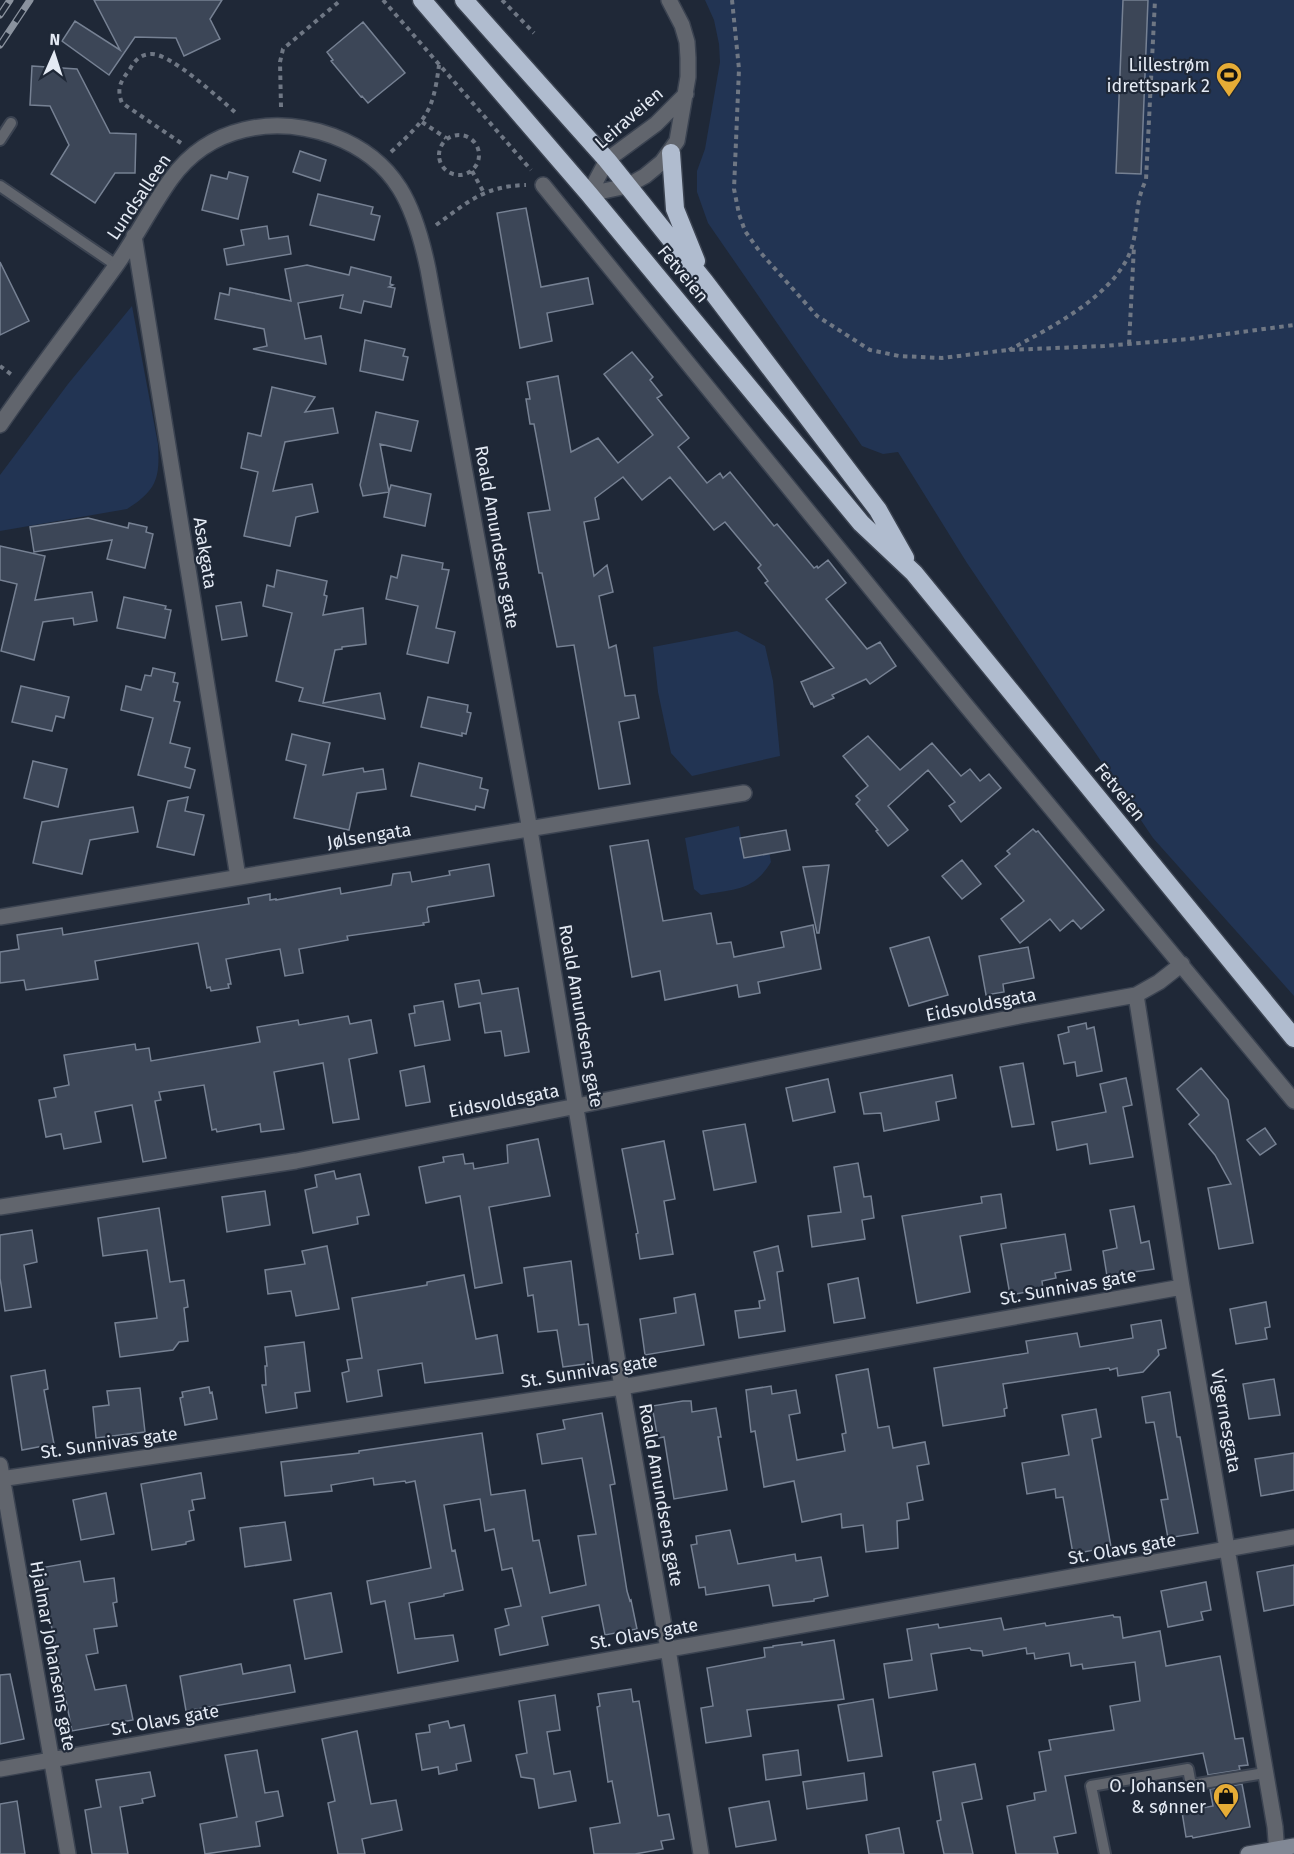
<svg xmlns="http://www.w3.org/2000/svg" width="1294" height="1854" font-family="'Fira Sans',sans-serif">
<rect width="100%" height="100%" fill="#1f2837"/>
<path fill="#223453" d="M705,0H1294V996L1153,838L967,563L898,452L883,454L862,446L708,223L697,192V171L705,149L720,62L719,44L714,20Z
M132,306L158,444C160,478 157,490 127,509L0,531V475L68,384Z
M737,631L765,646L773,681L780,756L692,776L671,753L658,692L653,647Z
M739,826L744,855L769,851L771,862C753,892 733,889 701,895L694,889L685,838Z"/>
<path fill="#3c4657" stroke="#768193" stroke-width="1.5" d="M94,0H222L210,19L220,39L184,56L176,38L135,37L109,75L62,41L75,21L120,50Z
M1123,0H1148L1141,174L1116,173Z
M363,22L405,73L368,103L362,96L361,97L331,61L333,60L327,52Z
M32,66L77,69L110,133L136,134L135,173H115L95,203L51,174L69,145L50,106L30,105Z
M300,151L326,160L320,181L293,172Z
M229,172L248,177L238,219L202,210L211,175L227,179Z
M318,194L373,207L371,214L380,216L374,240L310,225Z
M526,208L541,287L588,278L593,304L547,313L552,341L520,348L497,213Z
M267,226L269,239L288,236L291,254L227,265L224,249L244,245L241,230Z
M0,262L29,321L0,335Z
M307,265L349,275L351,267L391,277L390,284L393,285L389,287L395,288L391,307L364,301L361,313L340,308L343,295L298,303L305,339L321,336L326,364L253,349L267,346L264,329L215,319L220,293L229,295L230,288L291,301L285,269Z
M365,340L405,349L403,356L408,357L403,380L360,371Z
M632,352L653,377L650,380L662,395L657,398L689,438L678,447L707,483L720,473L723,478L730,472L774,526L777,524L814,568L817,566L818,568L828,560L846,583L826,599L867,649L880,642L896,666L870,684L866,679L832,695L834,698L814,707L812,703L811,704L801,682L834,668L765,583L768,581L758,568L761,565L725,522L714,530L670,477L642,500L623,477L595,498L599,519L584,522L594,576L607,565L613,592L599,596L609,648L616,645L625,696L635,695L639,718L619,722L630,784L599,789L574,645L557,647L542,573H539L528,513L550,510L534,424H530L526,399H530L527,382L558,376L571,452L598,438L618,463L653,435L604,374Z
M272,387L315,397L305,412L333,408L338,433L285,442L273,491L312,484L318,512L296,517L290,546L244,536L258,472L241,468L248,433L261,436Z
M376,412L418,421L411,451L380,444L389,492L391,485L431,494L425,526L384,517L389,492L363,496L360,485Z
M88,518L128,528L129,523L147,527L146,532L153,534L145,568L107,559L112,540L34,552L30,527Z
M0,546L45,556L35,600L92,592L97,621L74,625L73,618L43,622L34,660L1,651L17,584L0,580Z
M402,555L443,563L442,569L449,570L436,628L455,632L448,663L407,654L418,606L386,599L391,576L397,578Z
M277,570L327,581L324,595L327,596L323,615L363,608L366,644L342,647V649L335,650L323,703L380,693L385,719L299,701L303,688L276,681L292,613L263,606L267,585L274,587Z
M124,597L166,606L165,609L171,610L165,638L117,628Z
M241,602L247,636L222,640L216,606Z
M153,668L175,673L173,682L178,683L174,701L180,702L170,743L190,748L185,767L195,770L190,788L138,775L153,718L121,710L126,686L141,690L145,675L151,676Z
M21,686L69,697L64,718L56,716L52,731L12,722Z
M428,697L468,705L467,712L471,713L466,734L462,733V736L421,727Z
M292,734L330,743L323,775L363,768L364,772L383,769L386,789L357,793L349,830L294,818L306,765L286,760Z
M868,736L900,770L932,743L961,776L970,769L980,781L989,774L1001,788L961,822L949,806L955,802L928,770L888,806L908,830L888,846L876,831L878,830L856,804L860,800L856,796L868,786L843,756Z
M33,761L67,769L58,807L24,798Z
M419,763L482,778L480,788L488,790L484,808L476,806L475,810L411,796Z
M188,797L185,811L204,815L194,855L157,847L168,801Z
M133,807L138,832L90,840L82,874L33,863L42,822Z
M1033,829L1036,832L1038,831L1104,910L1081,929L1073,920L1060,931L1050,919L1020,943L1001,919L1024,901L995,866L1010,854L1007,851Z
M786,830L790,850L744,858L740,838Z
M648,840L663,921L711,913L717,944L731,942L734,957L784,947L781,932L813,925L821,969L758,982L760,993L739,997L737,985L665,1000L660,971L632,977L610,846Z
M962,860L981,884L962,899L942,876Z
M489,864L494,896L428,907L427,909L429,922L423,923L424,925L347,936L348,940L299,949L303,973L285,976L280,949L226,959L231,984H228L229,988L211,991L210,987L207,988L198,943L95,961L98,979L26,990L24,980L0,983V952L19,949L17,935L62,928L63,935L249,904L248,898L270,894V900L276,899V900L340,888L341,894L391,885L393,874L410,872L412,882L450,875L449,871Z
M829,865L819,933H817L803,867Z
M929,937L948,995L909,1006L890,948Z
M1028,947L1034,978L1003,984L1004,992L986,995L979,956Z
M479,980L482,994L518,988L529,1052L505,1056L501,1031L485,1033L480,1003L459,1007L455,984Z
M443,1001L450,1040L415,1046L409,1014L415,1013L414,1006Z
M348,1016L350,1024L371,1020L377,1053L349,1059L359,1119L333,1123L323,1063L274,1072L284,1129L261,1132L260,1124L217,1132L216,1129L212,1130L204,1085L159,1092L161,1100L155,1101L166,1158L143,1162L132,1105L95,1112L101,1142L64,1149L61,1134L46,1137L39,1100L56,1097L54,1088L69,1085L64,1055L135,1044L136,1050L149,1048L151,1061L260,1042L257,1027L298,1020L299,1025Z
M1086,1023L1087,1029L1094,1027L1102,1071L1077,1076L1075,1062L1064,1064L1058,1035L1069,1032L1068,1027Z
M1023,1063L1034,1124L1012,1127L1000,1067Z
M424,1066L430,1102L406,1106L400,1071Z
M1201,1068L1228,1100L1253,1243L1219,1249L1208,1188L1231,1184L1215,1155L1189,1124L1199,1115L1177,1089Z
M952,1075L956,1098L936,1102L939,1120L884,1131L881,1113L864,1114L860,1093Z
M1126,1078L1132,1105L1123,1107L1133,1157L1090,1164L1087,1144L1057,1150L1052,1122L1106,1112L1100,1084Z
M828,1079L835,1112L793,1121L786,1088Z
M745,1124L756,1182L714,1190L703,1131Z
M1265,1128L1276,1144L1260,1155L1247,1140Z
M538,1139L550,1196L489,1207L502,1283L475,1288L460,1196L426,1203L419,1167L444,1162L443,1157L463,1154L465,1164L473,1163L474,1169L508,1163L507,1145Z
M664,1141L675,1199L664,1201L673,1254L640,1259L636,1234L638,1233L622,1149Z
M858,1163L864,1197L871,1196L874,1218L862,1220L865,1239L812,1247L808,1216L841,1212L834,1167Z
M334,1171L336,1179L360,1174L369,1215L357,1217L358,1224L313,1233L305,1190L317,1187L315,1175Z
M265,1191L270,1225L227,1232L222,1197Z
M1001,1194L1006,1228L960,1236L970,1292L917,1303L902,1216L982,1203L981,1197Z
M1134,1206L1141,1243L1149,1241L1154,1269L1107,1276L1103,1251L1117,1248L1110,1210Z
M159,1208L170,1282L184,1280L188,1307L184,1308L188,1341L179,1342L173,1350L120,1357L115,1323L157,1318L147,1250L103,1256L98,1218Z
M32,1230L37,1262L24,1265L31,1307L5,1311L0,1278V1235Z
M1065,1234L1071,1270L1055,1273L1056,1278L1042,1281L1043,1289L1010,1295L1001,1244Z
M327,1246L339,1309L296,1316L291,1291L268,1294L265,1270L305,1264L302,1251Z
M778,1246L783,1271L777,1272L785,1331L739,1338L735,1311L760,1308L759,1301L765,1300L754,1252Z
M571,1261L579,1325L588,1324L593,1363L563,1367L557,1330L538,1332L533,1295L528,1296L524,1268Z
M464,1275L476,1339L497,1335L503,1373L425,1383L422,1363L378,1370L382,1396L347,1402L342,1373L349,1371L347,1360L362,1358L352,1298L427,1285V1282Z
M858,1278L865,1318L834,1323L828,1284Z
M695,1294L704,1345L645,1355L640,1319L676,1313L674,1298Z
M1266,1302L1270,1327L1265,1328L1267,1339L1236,1344L1230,1309Z
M1161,1320L1166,1348L1158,1350L1159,1355L1143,1372L1118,1376L1117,1368L1110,1370L1109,1368L1003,1384L1007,1408L1004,1409L1005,1416L943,1426L934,1368L1028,1353L1026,1341L1077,1333L1080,1347L1133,1338L1131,1325Z
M304,1342L310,1391L295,1393L297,1408L266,1413L262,1385H266L265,1366H267L265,1347Z
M868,1369L878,1428L889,1426L893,1448L925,1442L929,1464L917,1466L923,1500L907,1503L909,1519L897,1521L898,1548L866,1552L863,1525L842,1528L841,1514L802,1522L794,1481L764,1487L755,1431L751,1432L746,1390L771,1386L772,1394L796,1390L800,1413L789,1415L797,1460L845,1451L842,1434L846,1433L836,1375Z
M45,1370L48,1389L44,1390L54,1444L22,1450L11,1376Z
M1274,1379L1280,1415L1249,1419L1243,1384Z
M209,1387L210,1393L212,1392L217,1419L185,1425L180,1398L183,1397L182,1392Z
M140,1388L145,1432L96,1438L93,1407L109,1405L107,1391Z
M1170,1392L1177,1437H1180L1198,1533L1168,1538L1161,1500L1168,1499L1154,1422L1146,1423L1142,1397Z
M683,1401H691L692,1412L716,1408L721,1437H718L727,1490L674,1499L664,1437L659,1438L657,1434L652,1406Z
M1096,1409L1101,1437L1092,1439L1111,1547L1073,1554L1063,1497L1056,1498L1055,1489L1027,1494L1022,1463L1069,1455L1062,1415Z
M602,1413L615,1484L610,1485L627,1591L630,1601L631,1600L637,1629L605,1635L599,1605L542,1617L548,1645L500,1655L495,1629L509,1625L505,1609L521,1606L512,1568L502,1570L494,1529L485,1531L480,1499L444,1505L452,1551L455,1550L463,1590L444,1594V1596L409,1603L415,1639L453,1635L458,1661L398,1673L385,1601L371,1604L367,1581L431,1568L415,1481L406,1483L405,1481L374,1485L373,1478L331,1485L332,1491L285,1496L281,1462L359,1453V1451L482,1433L491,1495L525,1490L533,1541L539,1540L550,1593L586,1585L578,1536L596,1534L582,1458L542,1464L537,1434L565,1429L563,1420Z
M1294,1453V1490L1261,1496L1255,1459Z
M201,1473L205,1498L192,1500L194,1510L189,1511L194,1540L186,1542V1544L152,1550L141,1484Z
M106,1493L114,1534L81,1540L73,1500Z
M285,1522L291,1560L245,1567L240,1528Z
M730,1530L738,1564L795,1554L796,1561L821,1557L828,1596L814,1599V1601L773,1606L769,1585L706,1595L705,1587L699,1588L691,1545L697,1544L696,1536Z
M80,1561L84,1582L114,1578L117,1602L113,1603L117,1626L94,1629L98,1653L86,1655L95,1690L126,1685L133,1720L72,1731L40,1568Z
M1294,1565V1605L1264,1611L1257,1572Z
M1206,1582L1211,1610L1201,1612L1203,1620L1168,1627L1161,1591Z
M331,1593L342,1652L305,1659L294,1600Z
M1113,1615L1114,1617H1120L1123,1638L1160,1631L1166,1666L1220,1656L1235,1739L1243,1738L1248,1765L1239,1766L1240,1770L1208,1775L1203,1753L1065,1776L1076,1833L1054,1837L1058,1854H1016L1007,1806L1035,1800L1034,1793L1046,1791L1039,1752L1051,1750L1049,1740L1114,1730L1110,1706L1140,1701L1135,1662L1083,1669L1082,1664L1071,1666L1069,1653L1035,1659L1034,1653L1027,1654L1026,1648L983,1656L982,1651L971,1650L970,1648L931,1654L937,1690L889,1698L884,1664L912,1660L907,1629L938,1624L939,1628L1001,1618L1004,1630L1045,1623L1046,1626Z
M834,1640L844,1699L747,1710L751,1736L706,1743L701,1708L713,1706L707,1668L765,1657L764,1648L773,1647V1646L802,1642V1645Z
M241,1664L243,1674L290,1665L295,1692L186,1711L180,1676Z
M10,1674L24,1739L0,1744V1675Z
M631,1689L633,1702L639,1701L658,1816L669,1814L674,1839L661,1841L663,1849L635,1854H594L590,1828L620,1823L612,1781L608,1782L597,1707L600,1706L598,1694Z
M555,1695L560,1730L547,1732L554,1774L570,1771L576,1801L539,1808L534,1779L521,1777L516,1755L527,1753L519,1701Z
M873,1699L882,1756L848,1761L838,1705Z
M448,1721L450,1728L464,1725L471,1761L456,1764L457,1770L439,1774L438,1767L422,1770L416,1734L430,1732L429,1725Z
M357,1731L371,1804L396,1800L402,1830L362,1839L365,1854H338L328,1803L335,1801L322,1739Z
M257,1750L265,1793L278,1791L283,1816L256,1822L260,1846L205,1854L200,1824L237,1817L225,1755Z
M798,1750L801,1775L766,1780L763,1755Z
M975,1764L982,1799L962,1803L973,1854H944L937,1821L941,1820L933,1772Z
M150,1772L155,1796L142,1799L143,1803L120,1807L128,1854H92L85,1810L101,1807L96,1780Z
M864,1773L867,1800L807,1809L803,1782Z
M1242,1784L1250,1827L1193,1838L1192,1836L1186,1837L1182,1812L1213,1806L1210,1789Z
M17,1801L25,1854H0V1804Z
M769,1801L776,1840L736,1847L729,1808Z
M899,1828L904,1854H869L866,1835Z"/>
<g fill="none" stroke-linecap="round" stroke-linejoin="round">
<g stroke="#3b4351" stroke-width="14">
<path id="lane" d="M0,140L11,123
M0,186L116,265
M1105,1854L1091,1786L1188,1769L1191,1785L1265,1773"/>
</g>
<g stroke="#3b4351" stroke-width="18">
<path id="street" d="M543,185L964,703L1294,1101
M589,194L627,186L645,176L662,162L677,141L688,77V58L687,42L682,25L669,0
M589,194L607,160L656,124L686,94
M134,236L238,877
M0,425C37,371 77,320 115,267C135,239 151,207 171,179C209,126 274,115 333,136C397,160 415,207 428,269L530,830L622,1387L668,1649L701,1854
M0,917L744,793
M1136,995L1182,1287L1275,1827L1277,1854
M0,1207L296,1161L577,1106L1020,1016L1136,995L1159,982L1182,964
M0,1465L68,1854
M0,1479L622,1387L1182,1287
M0,1769L1294,1537"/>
</g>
<g stroke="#3b4351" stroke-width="18">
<path id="secondary" d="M1248,1854L1294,1846"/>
</g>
<g stroke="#3b4351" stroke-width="21">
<path id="highway" d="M422,0L589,194L861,523L914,573L1294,1038
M464,0L607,160L705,282L878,510L905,558
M671,153L675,209L696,261"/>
</g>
<path stroke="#6f7784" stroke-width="4" stroke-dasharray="4.5 4.5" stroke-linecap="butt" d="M383,0L531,170
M502,0L534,33
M732,0L739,69L734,189L739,214L745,231L760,252L817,316L870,350L899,356L942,358L1008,350L1104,346L1189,339L1294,325
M281,107L280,62L283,49L341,0
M422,122L446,138
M439 155a20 20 0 1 1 40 0a20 20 0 1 1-40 0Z
M181,143L122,103C116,88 121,81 130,69C135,60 141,54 152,54C171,54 220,99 236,113
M391,152C426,119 433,113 439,65
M472,171L484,193
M436,225C468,202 484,186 526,185
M1129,344L1134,246
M1009,350C1050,328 1121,293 1133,243C1139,219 1134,205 1146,180L1155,0
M0,366L12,375"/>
<use href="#lane" stroke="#61656d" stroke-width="10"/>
<use href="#street" stroke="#61656d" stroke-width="15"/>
<use href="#secondary" stroke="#818895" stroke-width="15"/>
<use href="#highway" stroke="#b0bccf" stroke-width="18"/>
<g stroke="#8a929e" stroke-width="7">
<path id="rail" d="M0,15L10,0
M0,45L30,0"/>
</g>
<use href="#rail" stroke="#1f2837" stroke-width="4.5" stroke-dasharray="14" stroke-linecap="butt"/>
</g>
<defs>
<g id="stadium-pin" transform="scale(1.35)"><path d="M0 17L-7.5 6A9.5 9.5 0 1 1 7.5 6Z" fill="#e6ac36" stroke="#1f2837"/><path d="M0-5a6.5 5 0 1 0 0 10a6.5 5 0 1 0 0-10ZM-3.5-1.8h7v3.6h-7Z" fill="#111"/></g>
<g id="shop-pin" transform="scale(1.35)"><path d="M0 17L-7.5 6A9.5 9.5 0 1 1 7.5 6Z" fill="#e6ac36" stroke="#1f2837"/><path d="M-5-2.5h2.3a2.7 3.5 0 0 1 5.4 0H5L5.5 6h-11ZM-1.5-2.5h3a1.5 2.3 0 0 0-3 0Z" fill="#111"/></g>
</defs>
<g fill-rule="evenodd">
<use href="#stadium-pin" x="1229" y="75"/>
<use href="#shop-pin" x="1226" y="1796"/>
</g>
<g text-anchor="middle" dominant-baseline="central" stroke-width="4.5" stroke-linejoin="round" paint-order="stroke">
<g font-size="18" fill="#e4eaf4" stroke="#1f2837" text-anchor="end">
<text x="1210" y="65">Lillestrøm<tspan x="1210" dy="21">idrettspark 2</tspan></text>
<text x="1206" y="1786">O. Johansen<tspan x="1206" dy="21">&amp; sønner</tspan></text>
</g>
<g font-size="18" fill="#e4eaf4" stroke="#1f2837">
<text transform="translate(629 118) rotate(-41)">Leiraveien</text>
<text transform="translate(139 197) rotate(-56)">Lundsalleen</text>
<text transform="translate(683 274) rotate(50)">Fetveien</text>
<text transform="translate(497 537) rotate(80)">Roald Amundsens gate</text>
<text transform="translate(205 553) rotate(81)">Asakgata</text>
<text transform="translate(1120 792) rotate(51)">Fetveien</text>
<text transform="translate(369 836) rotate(-9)">Jølsengata</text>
<text transform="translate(981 1005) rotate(-11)">Eidsvoldsgata</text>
<text transform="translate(581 1016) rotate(80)">Roald Amundsens gate</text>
<text transform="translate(504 1101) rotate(-11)">Eidsvoldsgata</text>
<text transform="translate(1068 1287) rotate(-10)">St. Sunnivas gate</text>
<text transform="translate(589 1371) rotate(-9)">St. Sunnivas gate</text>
<text transform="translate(1226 1421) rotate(80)">Vigernesgata</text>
<text transform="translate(109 1443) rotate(-8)">St. Sunnivas gate</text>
<text transform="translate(661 1495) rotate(80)">Roald Amundsens gate</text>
<text transform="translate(1122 1549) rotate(-10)">St. Olavs gate</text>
<text transform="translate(644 1634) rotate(-10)">St. Olavs gate</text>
<text transform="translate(53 1656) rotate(80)">Hjalmar Johansens gate</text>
<text transform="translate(165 1720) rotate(-10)">St. Olavs gate</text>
</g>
</g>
<g transform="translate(54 54) rotate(3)" stroke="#1f2837" stroke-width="4.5" paint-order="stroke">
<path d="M0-4.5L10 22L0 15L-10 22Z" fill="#e4eaf4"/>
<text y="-9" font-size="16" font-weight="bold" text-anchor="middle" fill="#e4eaf4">N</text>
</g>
</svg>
